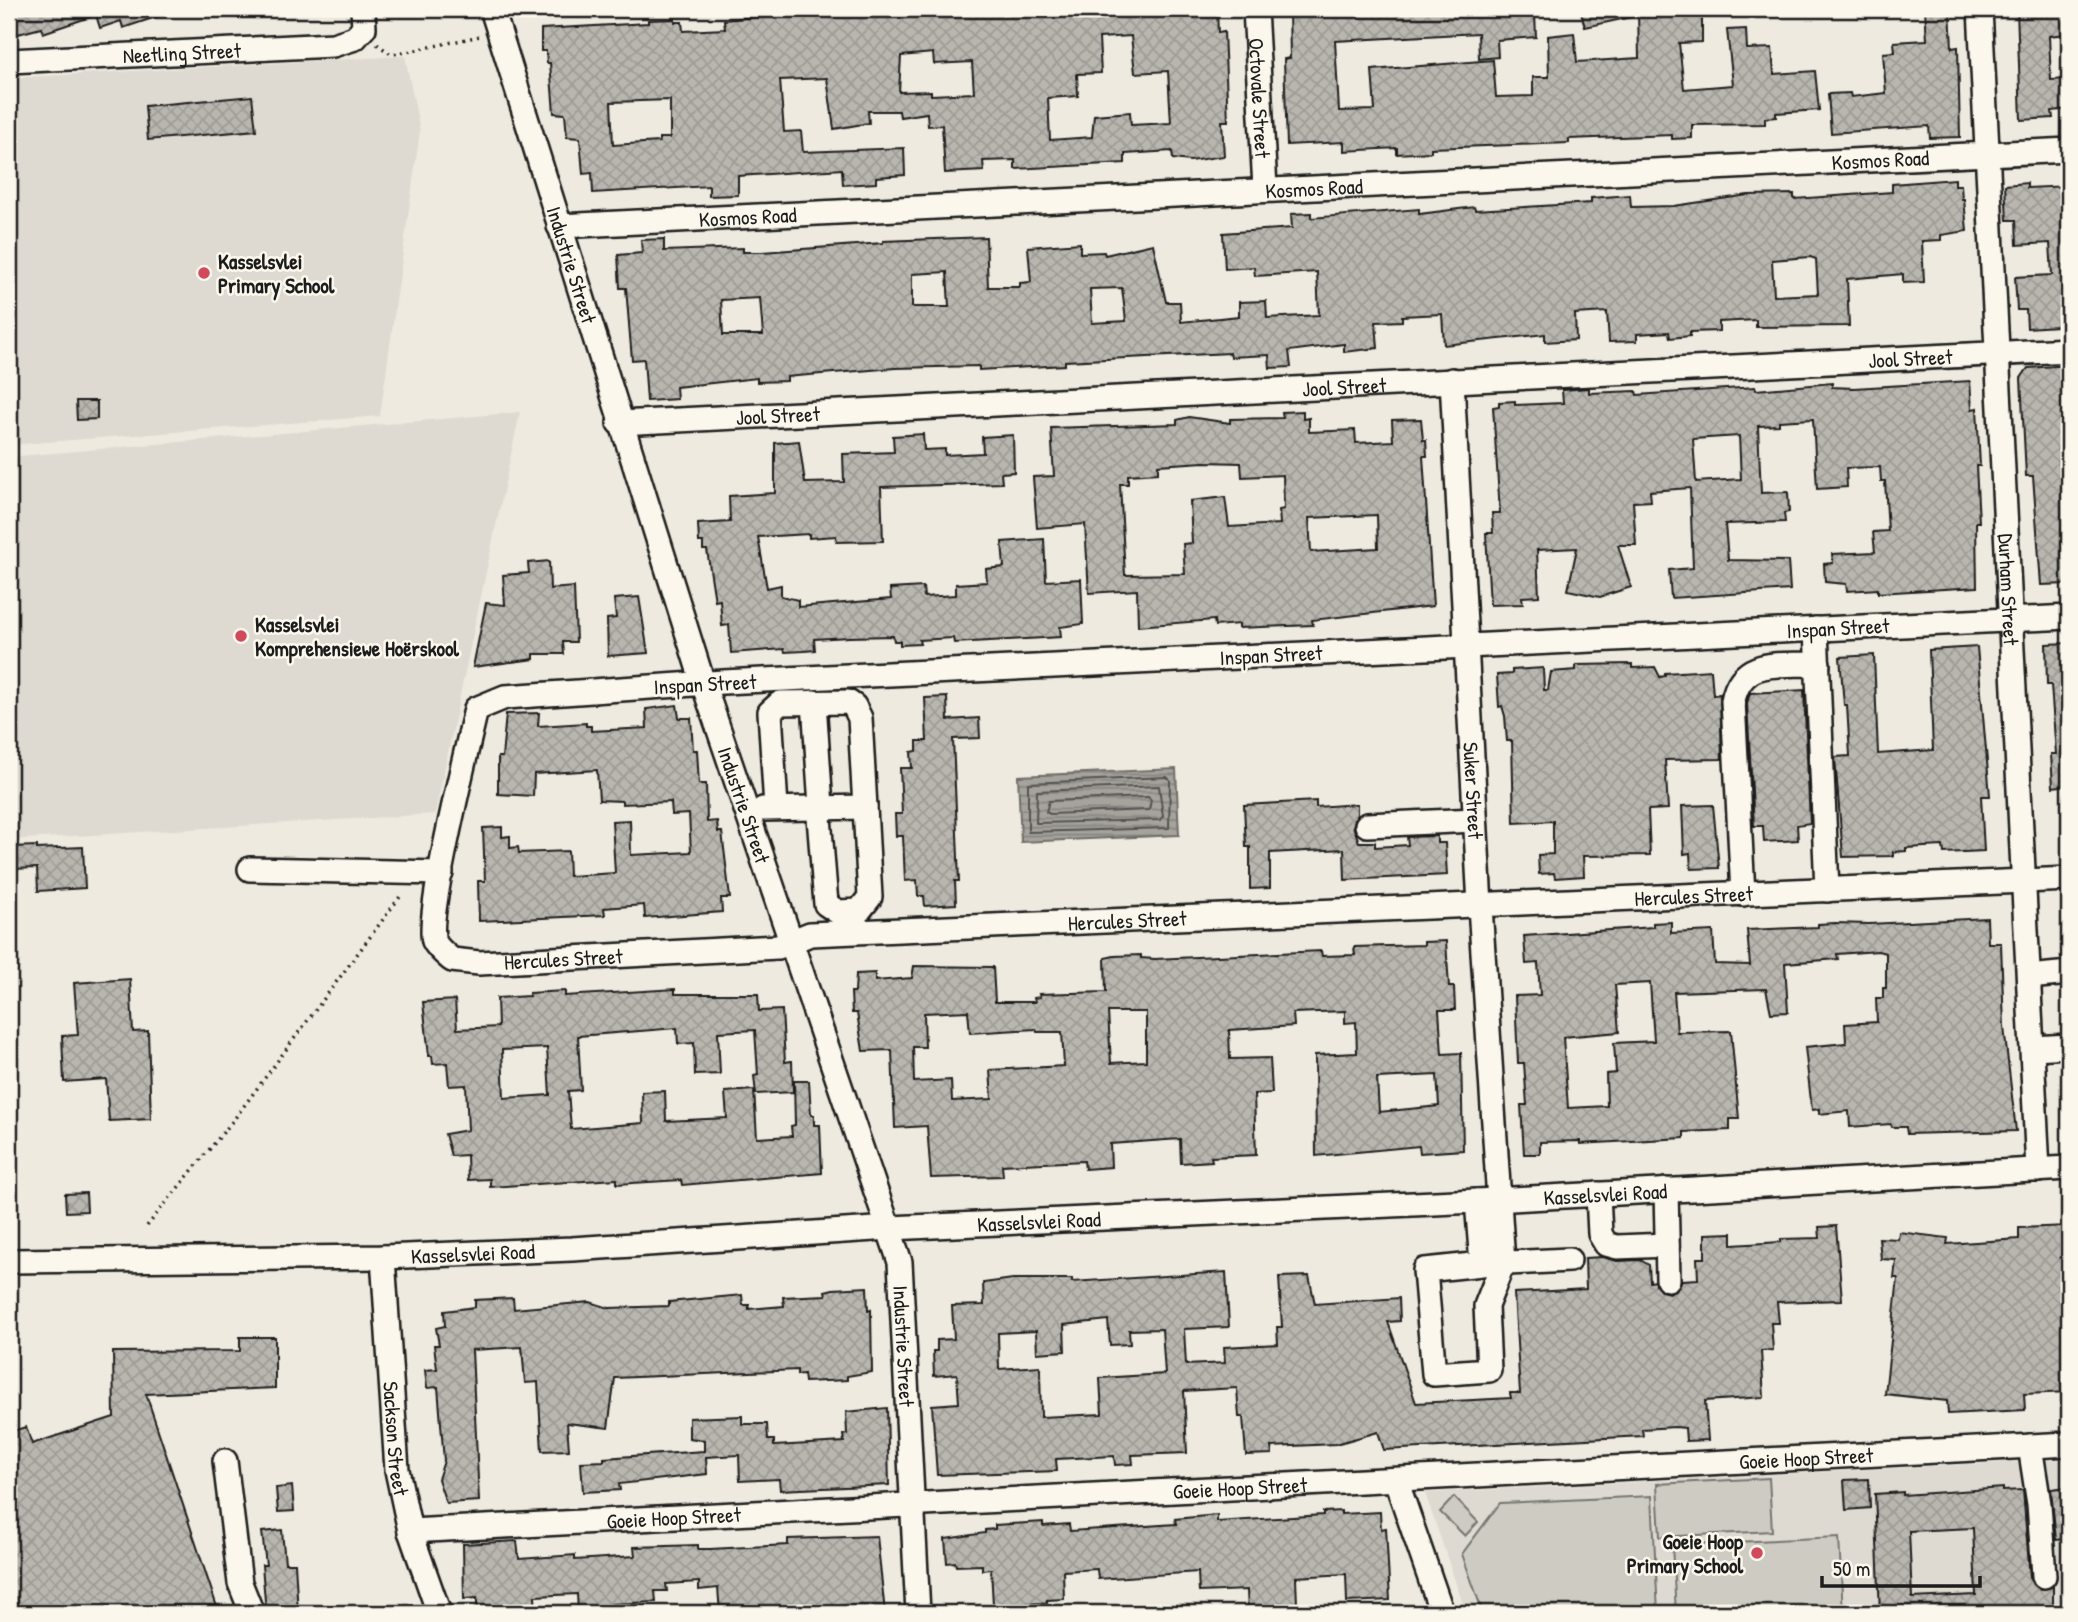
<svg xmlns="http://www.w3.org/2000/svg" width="2078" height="1622" font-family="'Patrick Hand',sans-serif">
<defs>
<pattern id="water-rules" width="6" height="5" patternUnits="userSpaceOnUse" patternTransform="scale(1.75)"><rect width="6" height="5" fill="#a6a39d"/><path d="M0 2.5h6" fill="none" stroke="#86847f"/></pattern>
<pattern id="building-cross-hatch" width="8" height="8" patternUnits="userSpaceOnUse" patternTransform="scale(1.75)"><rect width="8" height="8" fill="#b9b6af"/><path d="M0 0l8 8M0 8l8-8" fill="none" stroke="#9e9c96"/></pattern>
</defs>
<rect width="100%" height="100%" fill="#eeeadf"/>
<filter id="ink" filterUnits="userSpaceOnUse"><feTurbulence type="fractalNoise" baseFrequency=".0143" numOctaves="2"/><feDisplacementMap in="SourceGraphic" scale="14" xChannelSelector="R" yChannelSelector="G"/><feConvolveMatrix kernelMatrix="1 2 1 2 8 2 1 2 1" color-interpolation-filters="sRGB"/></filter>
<g filter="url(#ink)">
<path fill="#dedad1" d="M405,56L420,131L380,416L9,445V78Z
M520,412L435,814L9,840V457Z
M2069,1459V1613H1466L1425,1493Z"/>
<path fill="#ceccc2" stroke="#75746f" stroke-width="2" d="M1769,1478L1772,1531L1660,1537L1657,1484Z
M1652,1496L1658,1613H1483L1462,1554L1500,1503Z
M1454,1497L1478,1522L1465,1536L1440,1512Z
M1839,1537L1843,1613H1676L1672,1545Z"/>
<path fill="url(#water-rules)" stroke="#6f6d69" stroke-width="2" d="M1176,769L1179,835L1021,842L1018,776Z"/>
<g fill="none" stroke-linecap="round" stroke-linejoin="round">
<path stroke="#535250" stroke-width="2" d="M1167,777L1170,780L1169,828L1028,832V783Z
M1159,786L1163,816L1160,820L1036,823L1037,791Z
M1148,797L1151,800L1149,810L1050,814L1046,812L1049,801Z"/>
</g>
<path fill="url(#building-cross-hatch)" stroke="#1c1c1c" stroke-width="2" fill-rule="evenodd" d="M10,9H170L171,12L123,28L121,21L100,28L96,15L43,33L41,28L18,34Z
M845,9H1217L1218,33L1224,32L1228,121H1222L1224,156L1190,161L1173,159L1172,151L1125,154V163L1015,169V160L983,161L984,171L945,173L942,125L928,126L927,113L900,117L899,111H868L869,123L834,129L827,78L780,80L784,132L801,131L803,152L904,148L905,175L876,177V183L843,185L842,169L738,176V195L709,196V186L593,193L592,173L583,174L580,138L567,137L565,114L554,113L550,63H547L546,51H541V29L648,23V20L675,19V22H682L683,31L725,29L724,20L795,13V16L846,13ZM1131,36L1135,73L1168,71L1171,123L1131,125L1130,112L1094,115L1092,137L1050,140L1048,98L1078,96L1077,74L1101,73L1099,38ZM933,53L934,64L972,62L974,93L931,95V91L899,92L901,56ZM670,100V138H659V142L613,145L611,102Z
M1289,9H1519V14L1535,13L1536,37L1497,40L1498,57L1479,59L1478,33L1335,41L1339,111L1375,110L1372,70L1493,60L1496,97L1533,96V77H1549L1548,36L1574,33L1577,62L1639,58L1638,9H1702V42L1679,43L1684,89L1733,85L1727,30L1746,29L1747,49L1772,48L1774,74L1815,71L1819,110L1776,113V117L1765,118V124L1692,125V138L1672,139V135L1569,139V143L1431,148V152L1397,154V148L1344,151V142L1287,145L1284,59L1290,58Z
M1580,9H1635L1636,16L1585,27Z
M1925,9H1950L1952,48L1958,47L1960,137L1930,138L1929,126L1831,133L1828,94L1850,93L1851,97L1886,93L1883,53L1895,52L1894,42L1927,40Z
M2017,9H2065L2066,34L2049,36L2051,80L2069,79V109L2052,111L2053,118L2021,120Z
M252,96L256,130L148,140L145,106Z
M1955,179V185H1961L1962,199H1964L1967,231L1941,235V240L1922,241L1924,282L1903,283V274L1847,279L1849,326L1756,327V320L1719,322V331L1690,332V336L1670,338L1669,332L1637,334V341L1609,342L1607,312L1575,314L1576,340L1545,342V334L1444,345L1442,314L1402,316V321L1376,322L1378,348L1344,352V344L1289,351L1291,367L1270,368L1269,355L1231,357L1230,353L1065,361V365L979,370V366L895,368L797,376L787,377V381L757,382V378L676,387L677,399L647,401L644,359L632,360L626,288H620L618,255L642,253L641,240L664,239V251L743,248V252H762L883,243V241L986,237L988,287H1020V283L1031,282L1028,247L1080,243V253L1104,252L1105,255L1153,244L1166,302H1180L1181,322L1239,316V302L1266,301L1267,318L1319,315L1317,272L1255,276L1254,267L1225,269L1223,233L1292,228L1291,214L1311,213V218L1419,209V214L1474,207L1475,210L1591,203V198L1630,195L1631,207L1674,206L1748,195L1794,194V199L1892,192V184ZM1810,257L1816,259L1818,294L1774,296L1772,260ZM947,272L949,307H912V274ZM1122,288L1126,321L1092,323L1090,289ZM760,298L763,335H723L721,300Z
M2027,183V188L2069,186V322H2057V326L2027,328L2026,310H2017L2015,277L2052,275L2050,243L2017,245L2016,220H2007L2005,185Z
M2069,365V584L2041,585L2033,476H2026L2021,378L2028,368Z
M1970,381L1972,409L1977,408L1980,466H1976L1979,522H1976L1977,587L1878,593V589L1847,591L1846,584L1825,582L1824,564L1833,563L1832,554L1875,552L1873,532L1888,531L1885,481H1881L1880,467L1846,468L1847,487L1817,489L1813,419L1779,421V425L1758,426L1761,493L1788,492L1789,512L1784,513L1785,522L1725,524L1728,560L1788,561L1790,590L1671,598L1669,570L1693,568L1690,488L1650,491L1651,501L1633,502L1636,545H1618L1631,587L1600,597L1568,590L1577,548L1537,550L1539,596L1522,597L1523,604L1490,605L1486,533H1493L1492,513H1500L1493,407L1499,406V402L1515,401V405L1563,403L1562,390L1589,388V393L1636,391L1637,395L1755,387L1756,390L1832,383V387L1854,388ZM1739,436L1741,479L1696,482L1693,439Z
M76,401H97V419L77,420Z
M1303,411V419L1309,418V432L1355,430L1356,443L1393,441L1392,420L1421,419L1423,440H1426L1427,456H1423L1433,606L1312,620L1313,625L1239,628V624L1215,626L1214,620L1138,626L1137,590L1089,593L1085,524L1037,528L1033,477L1054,476L1051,428L1177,424V420L1189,417L1230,423V419L1283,418L1282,412ZM1204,462L1241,463L1242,477L1283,475L1284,509L1279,510L1280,524L1229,527L1225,497L1190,501L1192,543L1183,544L1185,574L1125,575L1120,484H1128V475L1158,473V465ZM1377,515L1378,548L1311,552L1309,518Z
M923,434L924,450L945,449V455L983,453L982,437L1013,435L1014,472L1001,473L1002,483L881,487L883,541L837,542L836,536L809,538V534L758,537L767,588L781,585V596L798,600V607L891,599L890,589L923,587L924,597L956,595V584L987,582L986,569L1004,567L1002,542L1044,539L1046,581L1081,579L1083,624L1060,627L1061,637L954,643L953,638L919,640L920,644L900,645V641H894L893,636L849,637L814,639L815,650L804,651L785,652L784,649L731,653L729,625L722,626L720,600L715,601L707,550H703V542H699L698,524L730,522L729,496L775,493V443L799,441L805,483L844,482L843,454L894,452L893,436Z
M549,561L550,589L574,587L576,642H563L564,654H534V659L473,667L486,603L505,605L503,575L529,573L528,563Z
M639,597L648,653L608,656L607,619L616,618L614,599Z
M2069,643V785L2053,787L2051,754H2056L2051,685H2047L2046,644Z
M1977,647L1990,796H1981L1984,851L1944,853L1943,846L1906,848V851L1893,852V856L1843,857L1835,757L1850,756L1847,705H1844L1840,657L1874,655L1878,754L1933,750L1929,650Z
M1632,664V668L1655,667L1660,677L1665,676V673L1711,670L1713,695L1720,694L1722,759L1665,760L1668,809L1648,810L1650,855L1583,856L1584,876L1555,878L1554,873L1539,874L1538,855L1553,854V821L1514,823L1512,741H1507L1505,716L1502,706L1499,707L1497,675L1512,674V670L1543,668L1544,690H1548L1551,672L1576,670V665Z
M1804,690L1810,823L1797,825L1798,840L1764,842L1763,826H1754L1747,703L1750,693Z
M947,697L948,720L979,718L980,738L953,739L959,881H955L956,904L925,906L924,896H918L917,880L905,881L903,836H896L895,814H902L900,768H912L911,752L917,751V741H927L925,698Z
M677,705L679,718H691L693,750H697L699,784H706L707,822L717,821L718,832H722L730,898H721L722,912L645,918L644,905L604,908L605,915L479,921L478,881H485L483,828L502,827V837L510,836V848L518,847L519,853L568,851L569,876L615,873L612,821L630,820L631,855L691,852L689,814L672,815L671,802L622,804V801L599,800L597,770L534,774L533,796L498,794V757H502L506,714L539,713L538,726L586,723V726H591V731L647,728L646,709Z
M1316,801V807L1357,804V815L1353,826L1359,842H1375V847L1408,845L1407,837L1437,836V843H1445L1447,875L1345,880L1344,849L1270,853V888L1250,889V847H1246L1244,805Z
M1713,805L1719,868L1691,869L1690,853L1684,854L1682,806Z
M37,846V849L83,847L85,888L38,891L37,868L12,869L11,847Z
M1987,918L1988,943H2001L2004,1027L2016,1131L1907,1134L1906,1127H1892L1891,1124L1850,1127L1849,1111L1819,1114V1109L1812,1110L1805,1047L1846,1043L1845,1024L1877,1022L1876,998H1883V988H1886V953L1878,951L1837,954L1838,959L1785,963L1788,1012L1771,1013L1766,989L1674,992L1677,1032L1731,1031L1739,1119H1730V1130L1684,1132V1138L1580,1144V1141L1540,1142V1154H1524L1521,1105H1527L1524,1063H1518L1515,996L1540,995L1538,963L1526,964L1524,936L1653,927V923L1671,922V933L1713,931L1715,964L1750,965L1747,930L1818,927V924L1835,923L1869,924ZM1650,983L1654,1041L1614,1043L1616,1073L1606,1074L1607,1106L1568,1108L1563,1037L1619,1032L1615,985Z
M1446,941L1449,987H1454L1455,1010H1439L1442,1054L1461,1053L1463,1150L1420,1153L1419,1146L1316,1156L1315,1055L1357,1053L1356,1022L1345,1023V1011L1293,1013L1294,1026L1229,1030L1230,1059L1270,1058L1272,1093L1254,1094L1256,1155L1211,1157L1212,1161L1181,1163L1180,1139L1110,1144L1111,1167L1085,1169L1084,1161L1002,1165L1003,1176L931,1178L927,1126L895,1128L892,1050L863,1051L857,1013H852L851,992H855L856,974L875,973V981L912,978L914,966L993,967L995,1002H1035L1034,998L1040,997L1039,994L1106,992L1105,958L1114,956L1141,955V958L1155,959L1321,951L1322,956L1355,955L1354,947L1424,945V942ZM968,1011L970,1033L1036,1029L1037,1032H1062L1064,1066L990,1070L992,1099L952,1101L951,1080L914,1082L913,1047H925L924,1013ZM1108,1012H1146V1061L1111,1063ZM1437,1075L1439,1106L1379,1112L1377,1078Z
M130,979L133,1032L148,1031L151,1119L109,1121L106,1079L64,1082L62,1036L78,1035L74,983Z
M675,989V994H758L759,1011L782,1010L785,1062L792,1061L793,1092L756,1094L754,1076L758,1075L755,1030L718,1032L720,1074L695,1075L694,1043L678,1044L677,1028L578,1036L581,1090L568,1091L571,1129L643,1123L642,1092L665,1091L666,1121L727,1118L725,1092L754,1090L757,1138L792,1136L791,1126L795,1125L794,1081H809L811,1115H814V1125H820L822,1173L682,1185L681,1180L617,1184V1179L490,1187V1179L468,1180L467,1155L451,1156L445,1134L468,1130L466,1085L449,1086L447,1063L433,1064L432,1056H429L423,1002L455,1000L457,1029L498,1027L497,998L529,996V993L565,991V996ZM547,1048L550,1095L504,1098L502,1050Z
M86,1193L87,1211L66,1212L65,1194Z
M1836,1226L1842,1300L1777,1302L1779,1323H1771L1773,1350L1761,1351L1764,1397L1705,1401L1708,1440L1686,1441L1685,1428L1675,1427L1642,1429L1643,1436L1384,1450L1378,1432L1336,1444L1271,1447L1272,1454L1246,1455L1243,1417H1239L1237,1388L1184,1391L1187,1453L1132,1455L1133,1464L1115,1465L1114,1456L1056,1459L1057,1471L937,1475L932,1405L959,1403L957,1374L934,1376L933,1351H937V1340L954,1339L952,1306L984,1305L983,1283L1013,1279H1072V1282L1226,1272L1229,1327L1184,1329L1186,1365L1225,1363L1224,1347L1278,1344L1277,1327H1282L1279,1277L1309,1276L1315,1304L1399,1298L1400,1321L1388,1322L1416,1403L1511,1398L1510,1393H1520L1514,1293L1586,1289L1585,1258L1602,1257L1617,1261L1640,1260L1649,1265L1650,1282L1655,1281L1661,1291L1669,1293L1676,1291L1682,1280L1698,1279L1697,1258H1705V1234L1732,1233V1245L1781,1242V1239L1820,1238L1819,1227ZM1108,1320L1110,1345L1130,1344L1129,1330L1162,1329L1165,1374L1100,1378L1102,1414L1041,1417L1040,1366L999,1369L998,1333L1036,1331L1037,1353L1065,1351L1064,1325Z
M2069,1226V1392L2024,1394L2025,1410L1948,1414L1947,1401L1885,1394L1898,1278H1894L1896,1260L1881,1259L1879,1238L1898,1239L1899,1232L1948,1238L1947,1244L2019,1239V1228Z
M867,1287L868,1311L871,1310L872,1372L847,1376V1380L805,1382L804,1374L797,1375V1370L615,1378L608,1428L567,1423L569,1450L542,1451L538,1382L525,1383L522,1347L472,1350L479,1501L446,1503L438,1479L444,1461L438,1387L427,1388L425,1370L437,1369L434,1345H439L436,1328L445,1326L444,1311L475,1307V1300L513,1298L514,1309L590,1302L609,1308L669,1306V1302L742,1295L743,1305H749V1309L784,1306L783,1297L826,1295L825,1291L833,1289Z
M240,1337H275V1388L146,1394L219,1613H9V1432L26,1427L32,1444L114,1417L113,1352L240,1351Z
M887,1408L889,1485L780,1490L779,1479L740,1481L739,1455L706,1457L707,1474L619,1484L620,1490L583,1492L581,1462L604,1461V1458L704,1451V1440L689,1438V1418L742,1416V1424H767L768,1440H774V1446L844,1442L843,1435L847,1434L846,1412Z
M1869,1479L1870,1508L1846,1510L1844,1480Z
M292,1486L294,1511L278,1512L276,1488Z
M2067,1487L2069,1529H2065L2066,1539L2056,1540L2051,1489Z
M2003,1488V1491L2023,1490L2030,1578L2039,1589L2053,1586V1613H1880L1875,1494L1903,1492V1495ZM1973,1528L1976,1595L1912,1598L1909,1531Z
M1341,1511V1514L1380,1512L1381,1529L1386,1528L1390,1600L1347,1602L1346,1574L1296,1577L1297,1605H1289V1613H1248L1247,1590L1199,1592L1198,1572L1098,1579L1097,1569L1063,1571L1064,1599L1047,1600V1603L993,1605L991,1569L982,1570V1565L956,1566L955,1562L947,1563L945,1539L985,1533V1530L995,1529V1525L1043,1522V1526L1069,1524L1070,1531L1176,1524L1175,1519L1195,1517L1217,1515V1522L1323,1515V1512Z
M282,1530L285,1563H295L298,1613H266L262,1565H266L262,1532Z
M877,1536L885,1613H720L718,1588L699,1590V1582L666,1584L667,1591H655L656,1602L612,1604L613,1609L578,1611L577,1594L535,1596L536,1613H477V1598L464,1599L463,1544L517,1541L519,1559L575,1555V1560L635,1556L634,1547L698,1545V1549H710L788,1545V1539Z"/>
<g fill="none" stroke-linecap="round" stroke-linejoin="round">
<g stroke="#1c1c1c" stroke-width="28">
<g id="minor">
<path id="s1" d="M492,9L703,683L900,1262L918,1613"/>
<path id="s2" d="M1255,9L1265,188"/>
<path id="s3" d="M1980,9L2038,1170"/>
<path id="s4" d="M9,61L333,45L355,38L364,28L363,9"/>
<path id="s5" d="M559,226L2069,150"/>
<path id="s6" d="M1452,380L1480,906L1503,1263L1486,1306L1489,1370L1434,1374L1425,1270L1482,1264L1477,1201"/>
<path id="s7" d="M619,423L2069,350"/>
<path id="s8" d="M2069,617L723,682L505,697L476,709C468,746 425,916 434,941C437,948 446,955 452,960L479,963L778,947L810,934L2069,879"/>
<path d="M1816,629L1827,890"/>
<path d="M814,702L821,806"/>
<path d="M776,807L770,712L780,703L848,702L854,706L860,718L870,897L859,911L838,912L826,904L819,817"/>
<path d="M763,809L865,807"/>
<path d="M1367,825L1475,820"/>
<path d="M250,869L441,873"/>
<path d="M1743,894L1733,701C1741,656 1782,666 1818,664"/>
<path d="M2029,977L2069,973"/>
<path d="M2033,1048L2069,1046"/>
<path d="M1666,1190L1668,1279"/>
<path d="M1598,1194L1600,1234L1606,1244L1617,1247L1667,1245"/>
<path id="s9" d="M383,1257L397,1470L410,1531L439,1613"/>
<path id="s10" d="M9,1261L383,1257L572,1249L890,1228L1477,1201L2069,1168"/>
<path d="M1488,1264L1569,1260"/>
<path d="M2030,1446L2039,1504L2044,1576"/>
<path d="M225,1461L240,1583L252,1613"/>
<path d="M1396,1480L1442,1613"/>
<path id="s11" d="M410,1531L2069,1444"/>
</g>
</g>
<path stroke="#1c1c1c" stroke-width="3.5" stroke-dasharray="2 5" stroke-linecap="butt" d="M377,44L391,54L402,53L480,36
M147,1226L235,1118L402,894"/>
<use href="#minor" stroke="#fbf7ec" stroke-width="23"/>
</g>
</g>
<g fill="#d1495b" stroke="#fbf7ec" stroke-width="2.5">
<circle cx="204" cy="273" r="7"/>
<circle cx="241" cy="636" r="7"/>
<circle cx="1757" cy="1553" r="7"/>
</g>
<g text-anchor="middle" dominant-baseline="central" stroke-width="5" stroke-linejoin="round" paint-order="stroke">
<g font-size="21" fill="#1c1c1c" stroke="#fbf7ec">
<text stroke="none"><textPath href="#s4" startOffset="173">Neetling Street</textPath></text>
<text stroke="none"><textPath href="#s2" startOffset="89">Octovale Street</textPath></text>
<text stroke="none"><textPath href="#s5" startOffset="1323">Kosmos Road</textPath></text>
<text stroke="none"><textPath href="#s5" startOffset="756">Kosmos Road</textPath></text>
<text stroke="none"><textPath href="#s5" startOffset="189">Kosmos Road</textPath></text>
<text stroke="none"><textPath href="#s1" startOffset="268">Industrie Street</textPath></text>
<text stroke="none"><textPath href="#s7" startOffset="1293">Jool Street</textPath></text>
<text stroke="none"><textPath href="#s7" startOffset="726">Jool Street</textPath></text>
<text stroke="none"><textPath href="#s7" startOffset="159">Jool Street</textPath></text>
<text stroke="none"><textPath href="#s3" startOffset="581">Durham Street</textPath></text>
<text transform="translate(1838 628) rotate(-3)">Inspan Street</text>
<text transform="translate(1271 655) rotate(-3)">Inspan Street</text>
<text transform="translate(705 684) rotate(-3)">Inspan Street</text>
<text stroke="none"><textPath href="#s6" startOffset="411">Suker Street</textPath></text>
<text stroke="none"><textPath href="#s1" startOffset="835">Industrie Street</textPath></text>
<text stroke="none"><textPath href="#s8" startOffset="3106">Hercules Street</textPath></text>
<text stroke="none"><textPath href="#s8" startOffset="2539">Hercules Street</textPath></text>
<text stroke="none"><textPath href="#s8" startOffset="1972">Hercules Street</textPath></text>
<text stroke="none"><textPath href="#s10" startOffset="1598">Kasselsvlei Road</textPath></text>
<text stroke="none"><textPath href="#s10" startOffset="1031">Kasselsvlei Road</textPath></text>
<text stroke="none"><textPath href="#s10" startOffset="464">Kasselsvlei Road</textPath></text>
<text stroke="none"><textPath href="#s1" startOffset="1402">Industrie Street</textPath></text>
<text stroke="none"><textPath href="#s9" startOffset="182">Sackson Street</textPath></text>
<text stroke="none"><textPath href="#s11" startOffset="1398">Goeie Hoop Street</textPath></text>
<text stroke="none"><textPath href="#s11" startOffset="831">Goeie Hoop Street</textPath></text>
<text stroke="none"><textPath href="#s11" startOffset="264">Goeie Hoop Street</textPath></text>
</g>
<g font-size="21" font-weight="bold" fill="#1c1c1c" stroke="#fbf7ec" text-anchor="start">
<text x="218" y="261">Kasselsvlei<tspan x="218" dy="24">Primary School</tspan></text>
<text x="255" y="624">Kasselsvlei<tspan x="255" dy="24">Komprehensiewe Hoërskool</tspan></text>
<text x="1743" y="1541" text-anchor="end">Goeie Hoop<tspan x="1743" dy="24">Primary School</tspan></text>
</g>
</g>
<rect width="2078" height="1622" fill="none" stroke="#fbf7ec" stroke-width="35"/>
<rect x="18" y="18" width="2043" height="1587" fill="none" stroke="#1c1c1c" stroke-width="2.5" filter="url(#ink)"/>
<path d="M1822 1576v10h158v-10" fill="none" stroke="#1c1c1c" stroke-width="3.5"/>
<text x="1833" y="1576" font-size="21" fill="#1c1c1c" stroke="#fbf7ec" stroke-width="5" paint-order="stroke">50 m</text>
</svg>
